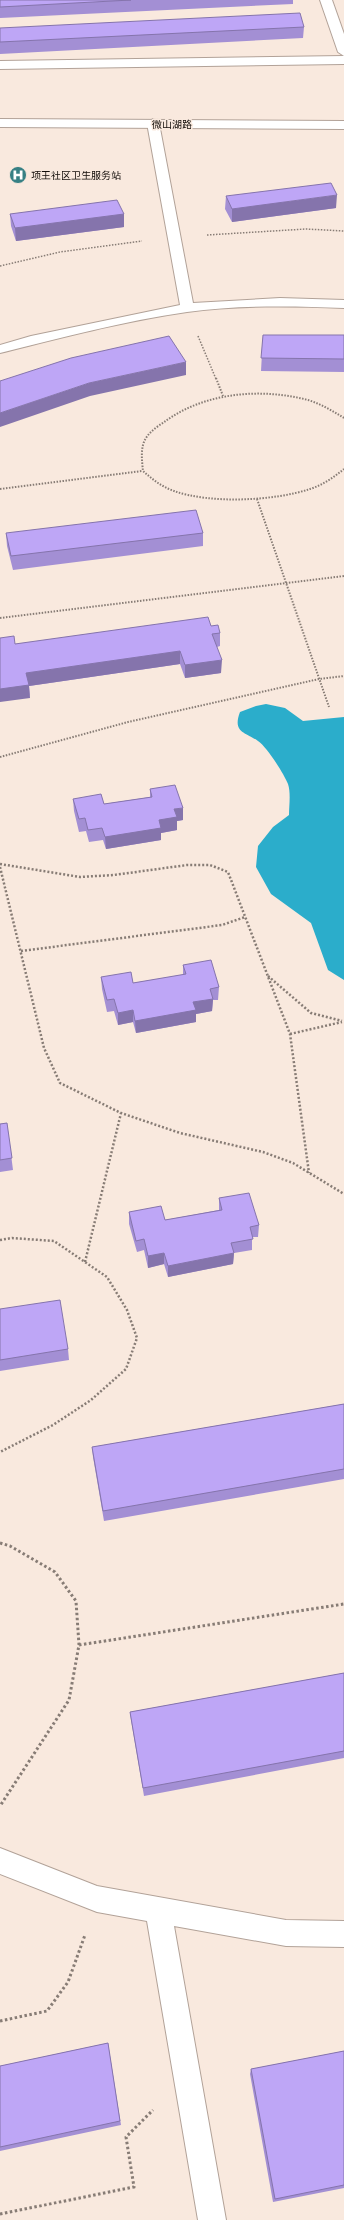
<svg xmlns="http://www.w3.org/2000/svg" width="344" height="2220" font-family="Commissioner,'Noto Sans SC',sans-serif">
<rect width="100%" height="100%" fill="#f9e9de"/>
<path fill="#2badcb" d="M266,704L285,708L303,721L344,717V980L328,970L311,923L271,894L256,867L258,846L273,827L289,815C289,806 291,793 288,784C284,774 267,747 258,741C246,732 232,733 240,712L256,706Z"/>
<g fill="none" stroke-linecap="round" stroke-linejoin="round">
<g stroke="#b2a298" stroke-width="2">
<path id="service" d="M344,56V64L0,69V61Z
M153,119L159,123L193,303L280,298L344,300V308C292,306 238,305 187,312C124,321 61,338 0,353V345L31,336L180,305L147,123Z
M0,1848L97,1886L286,1920L344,1921V1947L286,1946L174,1926L226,2220H198L147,1921L97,1912L0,1874Z"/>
</g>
<g stroke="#b2a298" stroke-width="2">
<path id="minor" d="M320,0H332L344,34V56L338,52Z"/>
</g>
<g stroke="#b2a298" stroke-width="2">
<path id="tertiary" d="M0,119L344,121V129L0,127Z"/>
</g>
<path stroke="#877c75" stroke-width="1.5" stroke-dasharray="1.5 1.5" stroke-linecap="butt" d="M207,235L306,229L344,231
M0,266L60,252L142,241
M198,336L216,379"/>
<path stroke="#877c75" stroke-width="2" stroke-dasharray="1.5 1.5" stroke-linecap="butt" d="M216,378L223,396
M344,418C333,411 321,404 308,400C262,388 207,392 167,420C160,425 151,430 146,438C140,447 142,461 143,471C152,479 162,487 174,491C210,504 274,501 310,489C323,485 334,477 344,469
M0,489L142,471
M257,499L329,707
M0,618L344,576
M0,757L128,722L319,679L344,676"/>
<path stroke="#877c75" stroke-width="2.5" stroke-dasharray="2 2" stroke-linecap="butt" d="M0,864L80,877L114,875L187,865H210L228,872L290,1034L309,1173
M0,867L44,1048L60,1083L121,1113L180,1133L263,1152L293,1163L344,1194
M21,951L222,925L245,917
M268,976L311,1013L342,1021
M290,1034L342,1022
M0,1240L12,1238L54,1241L107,1277L127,1310L137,1338L126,1369L91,1400L53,1425L0,1452
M85,1262L121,1113"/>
<path stroke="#877c75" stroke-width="3" stroke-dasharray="2.5 2.5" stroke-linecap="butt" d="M0,1543L10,1546L55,1572L76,1601L79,1645L69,1700L0,1806
M79,1645L344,1604
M0,2021L47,2011L68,1982L85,1935
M0,2214L134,2187L126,2137L153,2110"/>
<use href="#service" fill="#fff" fill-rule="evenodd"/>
<use href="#minor" fill="#fff" fill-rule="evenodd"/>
<use href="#tertiary" fill="#fff" fill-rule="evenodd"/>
</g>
<path fill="#a38fd4" d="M0,0H293V4L0,18Z
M304,27L303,38L0,54V28Z
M226,196L336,208L232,222L225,209Z
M10,214H124V227L16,241L11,226Z
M263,335H344V372L261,371Z
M6,533H203V546L13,570L7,546Z
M211,626L220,633V646L217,647L221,673L185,678L180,664L29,686L30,698L15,644Z
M150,789L183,820L177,821V830L161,833V840L106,849L103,840L89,842L86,831L79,832L74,811L73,799L104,804L150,797Z
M183,965L219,987L218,1000H213L212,1011L196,1014V1022L136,1033L133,1022L118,1025L114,1011L107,1012L102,989L101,977L133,983L183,975Z
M7,1123L13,1170L0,1172V1124Z
M219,1198L259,1225L258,1237H252V1250L234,1253L233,1264L168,1277L164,1264L148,1268L144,1250L137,1252L129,1224V1212L165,1220L219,1210Z
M0,1309L68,1349L69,1360L0,1371Z
M344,1404V1479L104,1521L93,1457L92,1447Z
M344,1673V1758L144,1796L131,1720L130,1712Z
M108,2043L121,2125L0,2151V2066Z
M344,2051V2188L273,2202L250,2074L251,2069Z"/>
<path fill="#8574ac" d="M337,195L336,208L232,222V209Z
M124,214V227L16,241L15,228Z
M186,362V375L90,396L0,427V413L89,383Z
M180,651V664L29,686L30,698L0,702V689L26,673Z
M222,660L221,673L185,678V665Z
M183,808V820L177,821V830L161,833V840L106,849L105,837L159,820L174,809Z
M213,999L212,1011L196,1014V1022L136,1033L135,1021L193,1002Z
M133,1010V1022L118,1025V1013Z
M164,1253V1264L148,1268V1256Z
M234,1253L233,1264L168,1277V1266Z"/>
<path fill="#bea6f6" stroke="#8574ac" d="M0,0H131L0,7Z
M300,13L304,27L0,42V28Z
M331,183L337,195L232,209L226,196Z
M117,200L124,214L15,228L10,214Z
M263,335H344V359L261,358Z
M169,336L186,362L89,383L0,413V381L71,358Z
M196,510L203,533L11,556L6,533Z
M208,617L211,626L218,625L220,633L212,634L222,660L185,665L180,651L26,673L29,685L0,689V638L14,636L15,644Z
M175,785L183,808L174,809L177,817L159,820L161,828L105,837L102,828L88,830L85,818L79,819L73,799L101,794L104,804L152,797L150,789Z
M211,960L219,987L210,989L213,999L193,1002L196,1010L135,1021L133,1010L118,1013L114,999L107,1000L101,977L131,972L133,983L186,974L183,965Z
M7,1123L12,1158L0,1160V1124Z
M249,1193L259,1225L250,1227L253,1239L231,1243L234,1253L168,1266L164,1253L148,1256L144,1239L136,1241L129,1212L161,1206L165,1220L222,1210L219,1198Z
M60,1300L68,1349L0,1360V1309Z
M344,1404V1469L103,1511L92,1447Z
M344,1673V1751L143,1788L130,1712Z
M108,2043L120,2121L0,2147V2066Z
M344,2051V2185L275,2199L251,2069Z"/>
<defs>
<g id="hospital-disc" transform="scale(0.9)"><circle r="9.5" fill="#378084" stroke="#f9e9de"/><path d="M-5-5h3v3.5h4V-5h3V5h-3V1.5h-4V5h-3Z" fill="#fff"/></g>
</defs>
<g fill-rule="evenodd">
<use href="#hospital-disc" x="18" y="175"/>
</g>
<g text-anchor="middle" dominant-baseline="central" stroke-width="3" stroke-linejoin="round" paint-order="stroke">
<g font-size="10" fill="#110c08" stroke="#f9e9de">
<text x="172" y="124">微山湖路</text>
</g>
<g font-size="10" fill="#110c08" stroke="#f9e9de" text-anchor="start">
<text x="31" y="175">项王社区卫生服务站</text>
</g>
</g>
</svg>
